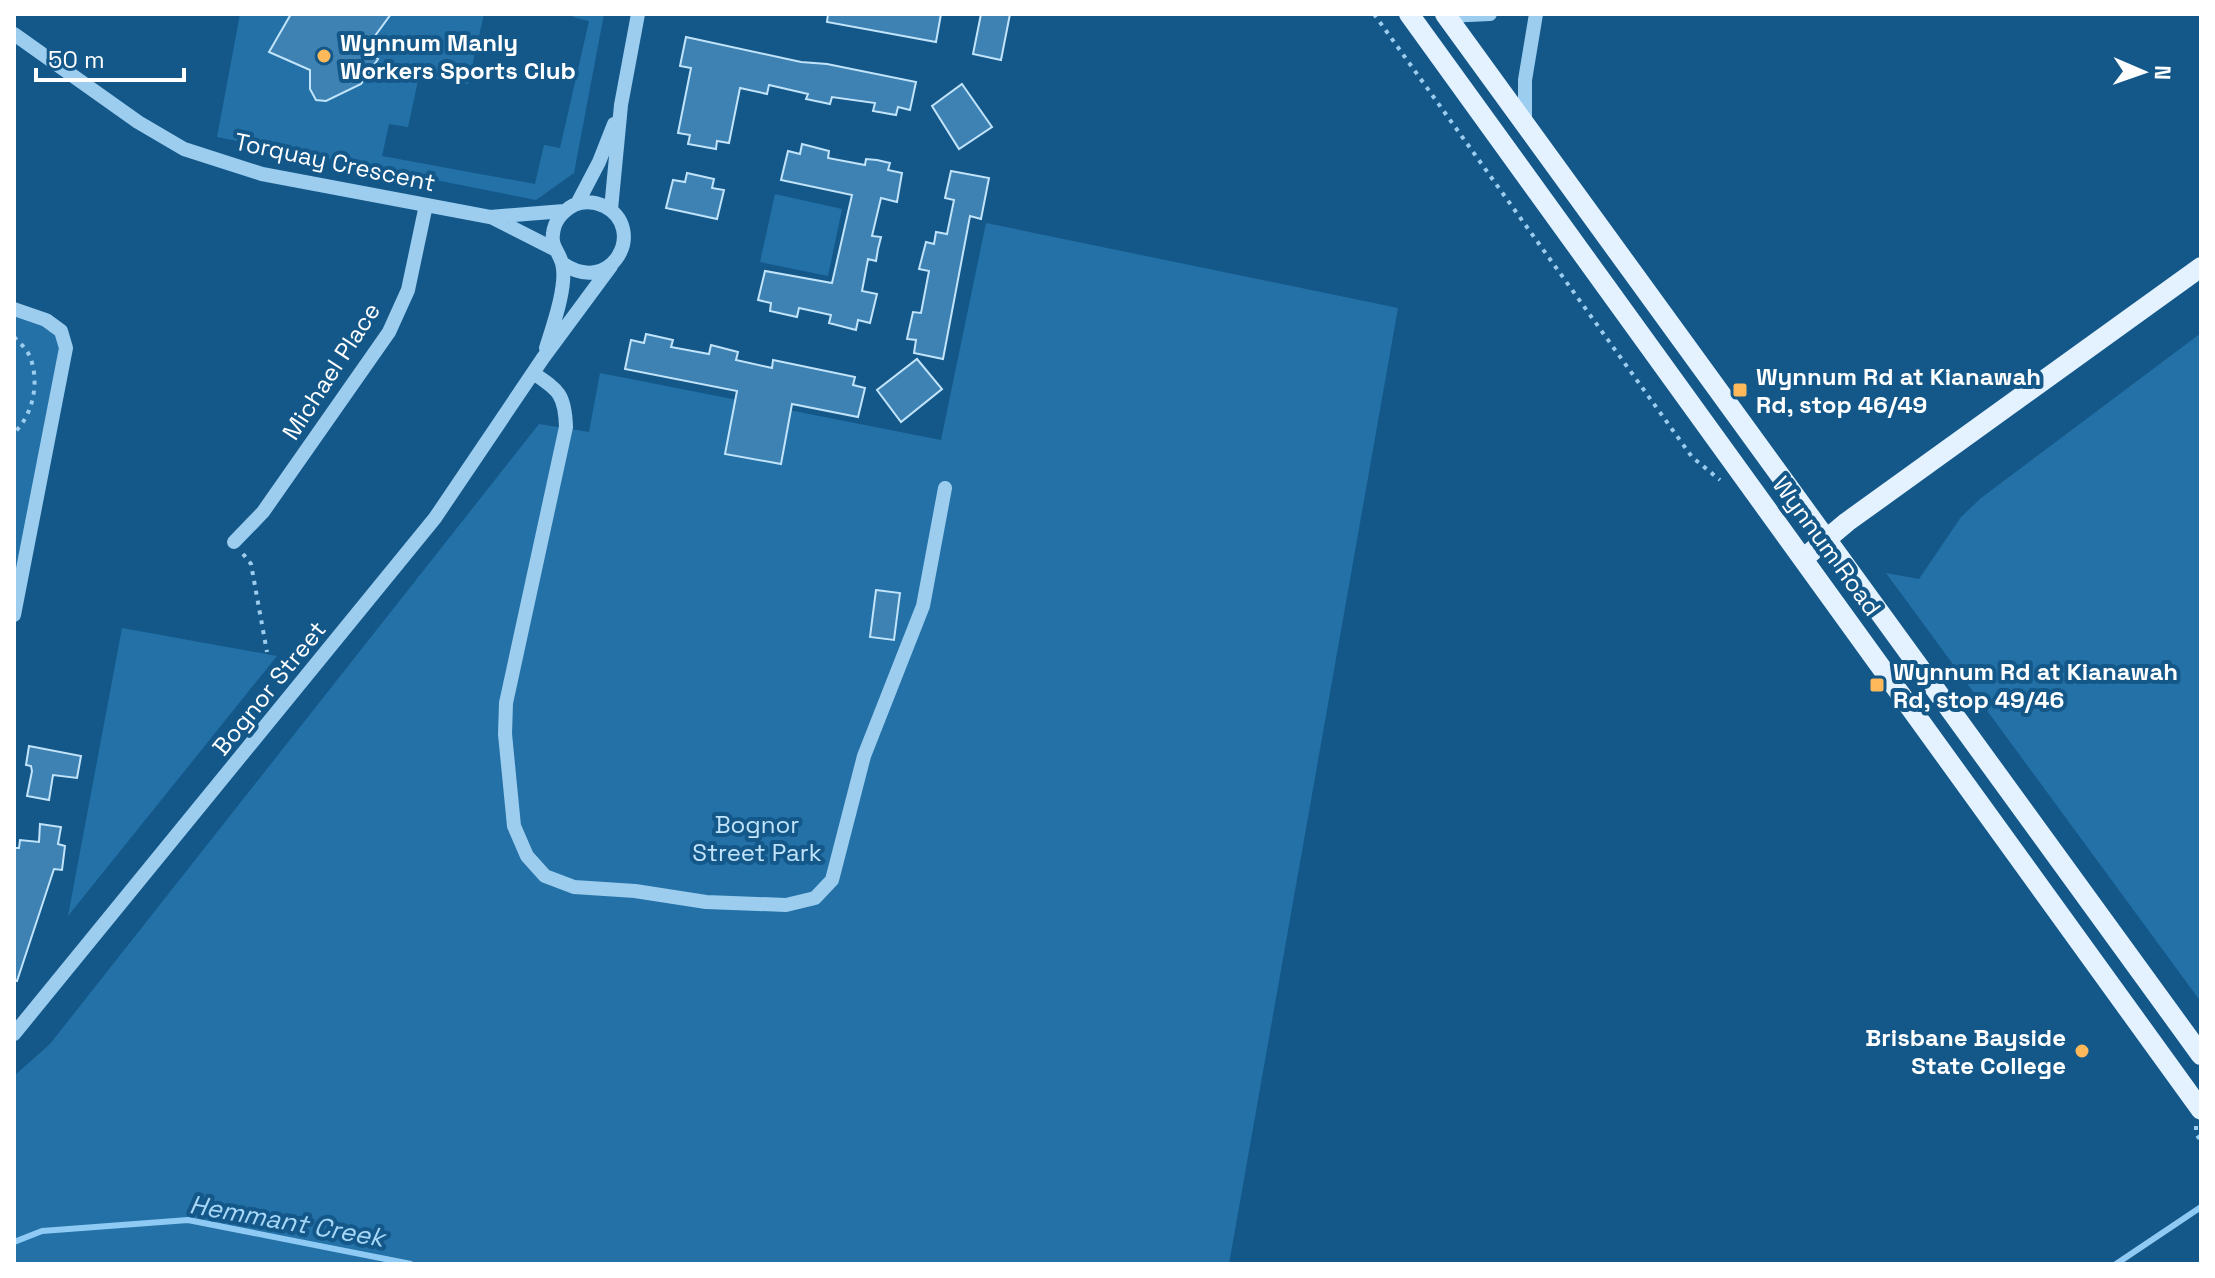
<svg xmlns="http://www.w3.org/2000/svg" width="2215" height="1278" font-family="'Space Grotesk',sans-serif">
<rect width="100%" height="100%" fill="#14588a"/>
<path fill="#2371a7" d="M240,14L290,16L269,52L310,70L311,90L316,100L325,101L361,83L364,51L391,14H484L468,84L419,76L408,127L389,124L382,156L535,184L544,145L560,148L589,21L573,17V14H604L574,173L536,200L217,137Z
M775,194L842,209L828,276L760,262Z
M986,223L1398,308L1229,1264H14V1076L50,1044L539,424L589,432L600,373L941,440Z
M14,309L46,320L66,348L22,573L14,572Z
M2201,333V1002L1886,573L1919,579L1961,517L1981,498Z
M122,628L277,656L68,916Z"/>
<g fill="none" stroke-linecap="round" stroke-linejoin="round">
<path stroke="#8ecaf3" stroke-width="6" d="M14,1242L42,1231L188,1220L411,1264
M2116,1264L2201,1207"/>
</g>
<path fill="#3d82b3" stroke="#c2e4fb" stroke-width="2" d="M291,14H391L364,51L378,59L361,84L326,101L316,100L310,89V70L269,52Z
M828,14H941L936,42L827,22Z
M981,14H1010L1001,60L973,54Z
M686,37L801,62L827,64L916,82L910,110L898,107L896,115L873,111L875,103L832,97L830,104L806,99L808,94L769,85L767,94L740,88L729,143L717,141L716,149L688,144L690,135L678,133L691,68L680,66Z
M962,84L992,127L959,149L932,106Z
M802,144L829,151L828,158L865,165L866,159L877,160L890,163L888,170L902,173L897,202L881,198L872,236L881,237L878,249L876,261L868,259L862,291L877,294L870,323L858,320L856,330L829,323L831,315L799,308L797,317L770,311L771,303L758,300L765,271L832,283L852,195L781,180L788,151L800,154Z
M951,171L989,178L981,219L970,216L943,359L914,353L916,340L907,339L913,312L921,313L929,271L919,269L926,242L934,244L936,232L947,234L954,200L945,198Z
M687,173L714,179L712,188L724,190L717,219L666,208L673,180L685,182Z
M646,334L673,340L671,347L709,354L711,345L738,352L736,360L772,368L773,360L855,377L853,385L865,388L858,417L792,404L781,464L725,454L737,391L625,369L631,340L644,343Z
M917,359L942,389L901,422L877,390Z
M876,590L900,593L894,640L870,637Z
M29,746L81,756L77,778L53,775L49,800L27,796L32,771L31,766L26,765Z
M40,824L61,827L58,844L65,846L62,870L54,869L17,981L14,980V848H19L20,840L39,842Z"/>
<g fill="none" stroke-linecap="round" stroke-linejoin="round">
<path stroke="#9ccdef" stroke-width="4" stroke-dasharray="4 6" stroke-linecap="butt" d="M1374,14L1692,457L1720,480
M14,337C20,343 27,349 30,357C40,382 33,415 14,433
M243,554L251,564L267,652
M2196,1126V1134L2201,1141"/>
<path stroke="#9ccdef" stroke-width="14" d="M1447,16L1490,14
M14,34L138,122L184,149L262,174L490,217L564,211
M1525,125V80L1536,14
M577,204L599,162L614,124
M611,209L621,105L638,14
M491,217L554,249
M14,309L46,320L61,331L66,348L14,615
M546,348C553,326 568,284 562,263C559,252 551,246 553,234C554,221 563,211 574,205C584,201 595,202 604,206C648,228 612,298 562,263
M533,373C559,390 565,395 566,427L506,703L505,734L514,826L527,856L545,876L574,887L635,891L706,902L786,905L815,898L832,880L864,756L923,606L945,488
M234,542L263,512L389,332L408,290L426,205
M14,1034L435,518L543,358L611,266"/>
<path stroke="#e4f2ff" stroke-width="20" d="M1409,14L2201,1110
M1445,14L2201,1055
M1804,558L1847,522L2201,267"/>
</g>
<g fill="#ffb95a" stroke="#14588a" stroke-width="3">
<circle cx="324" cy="56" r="8"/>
<rect x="1732" y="382" width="16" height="16" rx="4"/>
<rect x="1869" y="677" width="16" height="16" rx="4"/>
<circle cx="2082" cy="1051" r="8"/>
</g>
<g text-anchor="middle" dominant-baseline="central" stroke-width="8" stroke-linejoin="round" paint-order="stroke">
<g font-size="24" font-weight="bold" fill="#fff" stroke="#14588a" text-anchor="start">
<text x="340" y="42">Wynnum Manly<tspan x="340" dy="28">Workers Sports Club</tspan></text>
<text x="1756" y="376">Wynnum Rd at Kianawah<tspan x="1756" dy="28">Rd, stop 46/49</tspan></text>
<text x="1893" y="671">Wynnum Rd at Kianawah<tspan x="1893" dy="28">Rd, stop 49/46</tspan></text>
<text x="2066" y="1037" text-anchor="end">Brisbane Bayside<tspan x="2066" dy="28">State College</tspan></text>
</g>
<g font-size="24" fill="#fff" stroke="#14588a">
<text transform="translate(335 162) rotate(12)">Torquay Crescent</text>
<text transform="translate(331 371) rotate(-57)">Michael Place</text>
<text transform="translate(1827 546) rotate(54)">Wynnum Road</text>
<text transform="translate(269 688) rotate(-51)">Bognor Street</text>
</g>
<g font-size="24" fill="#c2e4fb" stroke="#14588a">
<text x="757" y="824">Bognor<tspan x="757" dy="28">Street Park</tspan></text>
</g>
<g font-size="26" font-style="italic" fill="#a7d7f7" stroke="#14588a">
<text transform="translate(287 1221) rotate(10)">Hemmant Creek</text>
</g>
</g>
<rect width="2215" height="1278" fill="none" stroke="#ffffff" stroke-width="32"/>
<g transform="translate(2143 72) rotate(92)" stroke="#14588a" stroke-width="6" paint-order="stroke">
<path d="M0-6L14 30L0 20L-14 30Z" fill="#ffffff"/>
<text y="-12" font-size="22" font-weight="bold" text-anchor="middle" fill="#ffffff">N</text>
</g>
<path d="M36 68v12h148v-12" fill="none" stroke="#ffffff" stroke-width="4"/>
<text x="48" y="68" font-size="24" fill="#ffffff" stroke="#14588a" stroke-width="6" paint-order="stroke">50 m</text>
</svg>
